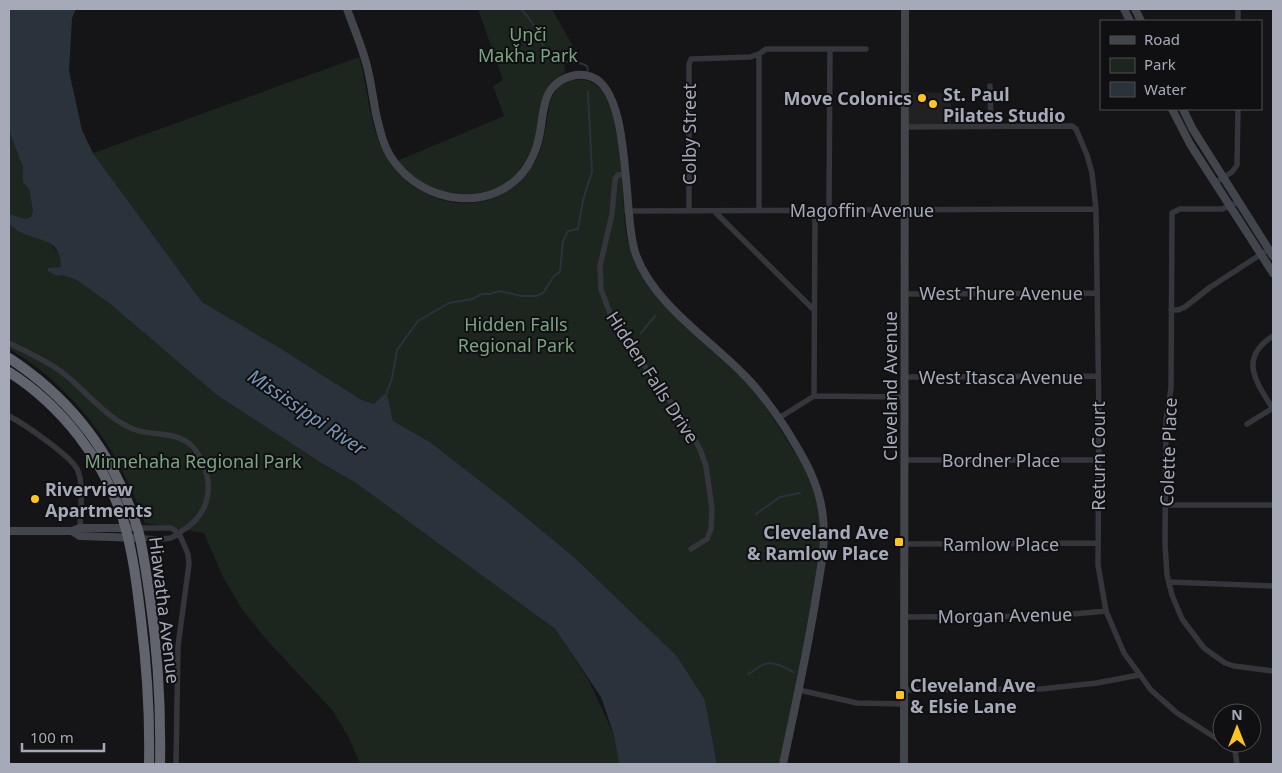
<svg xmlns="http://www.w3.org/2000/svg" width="1282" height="773" font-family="'Noto Sans',sans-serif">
<rect width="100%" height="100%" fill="#151517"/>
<path fill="#212124" d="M905,92L951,93V128H905Z"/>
<path fill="#1c251e" d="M478,9H552L573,46L563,53L565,72C557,77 549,82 546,91C541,104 541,119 537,132C528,167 507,196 467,195C438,195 416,182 397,161L504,116L493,86L503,80Z
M359,57C368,87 369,125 384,152C413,208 487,223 528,172C542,155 544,135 548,115C549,106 550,98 556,90C564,79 581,76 593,83C628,104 619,205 628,242C633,265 645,283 660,301L757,393L804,467L813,486L818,505L820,533L818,574L780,764H717L705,700L677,656L574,557L506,501L430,442L393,421L388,397L384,394L374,404L360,399L280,348L202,302L93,153Z
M9,130L23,168V181L29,189L33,211L31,217L25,219L48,241L61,256V275L75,279L109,303L218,396L323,464L356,483L555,629L589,681L614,735L619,764H360L350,740L333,711L265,638L242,609L223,577L204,533L145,523C135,498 125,473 111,450C86,410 50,372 9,349Z"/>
<path fill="#2a333b" d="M9,9H76L72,18L69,71L82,130L93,153L202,302L280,348L360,399L374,404L384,394L388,397L393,421L430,442L506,501L574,557L677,656L705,700L717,764H619L614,735L601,697L555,629L356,483L323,464L218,396L109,303L75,279L61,275L57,276L48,271V268L61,267C61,239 42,242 22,233C18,231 13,227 9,224V214L25,219L31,217L33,211L29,189L23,182V168L9,130Z"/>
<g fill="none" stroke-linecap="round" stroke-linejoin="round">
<path stroke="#2a333b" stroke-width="2" d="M521,9C525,13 532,22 534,26C538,35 536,36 543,45
M555,63C561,64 563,61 569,62C574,62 582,63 587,66L588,70
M641,333L655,316
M385,398L392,378L397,350L418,321L449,303L472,299L482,294H490L499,291L521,296H536L543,293L554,276L560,272L563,241L568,231L578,229L583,200L592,172L588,92
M756,514L780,497L800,493
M748,674C753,672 757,668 762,665C771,660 785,667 793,672"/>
<path stroke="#35363c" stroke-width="5.5" d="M1238,21V9
M990,86L991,126
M905,127L1072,126L1076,129L1087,155L1092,173L1096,209L1099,418L1098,565L1106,611L1124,653L1151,690L1177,713L1222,742
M626,174L618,175L615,179L612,214L600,266L601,289L610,313L624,337L686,424L700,449L706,466L712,509L711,529L707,539L691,549
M1215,183L1232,172L1237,165L1238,109
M1239,202L1222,209H1180L1172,213L1171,388L1166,420L1165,544L1167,575L1172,595L1182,619L1204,648L1225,663L1234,666L1273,671
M689,210V64L691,59L750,57L759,54L766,49H866
M759,210V54
M829,210L830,49
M627,211L1096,209
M714,211L814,310
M905,294L1097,293
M1171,310H1178L1185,307L1209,288L1269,249
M1273,336C1238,358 1256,382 1273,409
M9,343C29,353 50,362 68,377C89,395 107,418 133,429C153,437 173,430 191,445C197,450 200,457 203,464C215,491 206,518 180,532C177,534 174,537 171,538C162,540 149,538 140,538
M905,377L1098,376
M814,396L815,210
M9,416C24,424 73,457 78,471C84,486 80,513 80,530
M779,418L814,396L905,397
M1247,424L1273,408
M904,460H1098
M1166,505H1273
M137,528H171L179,533
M904,544L1098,543
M1169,582L1273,586
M904,617L1051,616L1106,611
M799,690L857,703L904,704
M904,690L1041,689L1097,683L1139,675
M1224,743L1235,751L1237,764
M176,764L178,646L189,564L188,554L179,533"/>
<path stroke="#43454c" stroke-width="8" d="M347,9C354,28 362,47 367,66C371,82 373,98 376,114C380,130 383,146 393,160C423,204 494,215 527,167C531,160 535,152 537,145C543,128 541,99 553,87C563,76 579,72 592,77C633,93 622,218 636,255C653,302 706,337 741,372C759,389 773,409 786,429C804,458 820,484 823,518C826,543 821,567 817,591C808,649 795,707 783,764
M1124,9L1130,21
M1135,9L1141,21
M1172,109L1190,144L1273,273
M1183,109L1192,128L1273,256
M9,531H72L80,528H130
M72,531L80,536L140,538
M904,764L905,9"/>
<path stroke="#61646d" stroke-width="10" d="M9,358C64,394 105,443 129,505C133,516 138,527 140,538C144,557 147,578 150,598C158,653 161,709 160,764
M9,372C62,406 103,459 123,519C133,552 137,586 141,620C147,668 150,716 149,764"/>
</g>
<g fill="#fec425" stroke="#101012" stroke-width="2">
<circle cx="922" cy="98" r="5"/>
<circle cx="933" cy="104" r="5"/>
<circle cx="35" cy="499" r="5"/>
<rect x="894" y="537" width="10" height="10" rx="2.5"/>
<rect x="895" y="690" width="10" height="10" rx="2.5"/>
</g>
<g text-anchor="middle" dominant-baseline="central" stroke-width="4" stroke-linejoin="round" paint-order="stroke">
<g font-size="18" fill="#7ba480" stroke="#101012">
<text x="528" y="34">Uŋči<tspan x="528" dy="21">Makȟa Park</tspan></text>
<text x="516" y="324">Hidden Falls<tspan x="516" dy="21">Regional Park</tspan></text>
<text x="193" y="461">Minnehaha Regional Park</text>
</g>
<g font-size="18" font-weight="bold" fill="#a6aab8" stroke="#101012" text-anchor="start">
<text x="943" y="94">St. Paul<tspan x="943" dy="21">Pilates Studio</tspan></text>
<text x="912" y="98" text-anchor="end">Move Colonics</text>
<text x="45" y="489">Riverview<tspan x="45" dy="21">Apartments</tspan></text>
<text x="889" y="532" text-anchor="end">Cleveland Ave<tspan x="889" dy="21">&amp; Ramlow Place</tspan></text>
<text x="910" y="685">Cleveland Ave<tspan x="910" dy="21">&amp; Elsie Lane</tspan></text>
</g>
<g font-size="18" fill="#a6aab8" stroke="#101012">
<text transform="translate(689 134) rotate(-90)">Colby Street</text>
<text x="862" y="210">Magoffin Avenue</text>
<text x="1001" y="293">West Thure Avenue</text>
<text transform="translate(653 377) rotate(57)">Hidden Falls Drive</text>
<text x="1001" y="377">West Itasca Avenue</text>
<text transform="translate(890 386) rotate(-90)">Cleveland Avenue</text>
<text transform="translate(1168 452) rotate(-88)">Colette Place</text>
<text transform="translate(1098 456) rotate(-90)">Return Court</text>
<text x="1001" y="460">Bordner Place</text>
<text x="1001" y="544">Ramlow Place</text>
<text transform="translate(165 610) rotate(83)">Hiawatha Avenue</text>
<text transform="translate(1005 615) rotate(-1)">Morgan Avenue</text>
</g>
<g font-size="19" font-style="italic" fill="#7a96b5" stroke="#101012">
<text transform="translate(307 412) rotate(34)">Mississippi River</text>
</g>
</g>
<rect width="1282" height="773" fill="none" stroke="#a6aab8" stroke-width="20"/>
<rect x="1100" y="20" width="162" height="90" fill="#101012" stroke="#4c4e54"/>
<rect x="1110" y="36" width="25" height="8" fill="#43454c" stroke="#4c4e54"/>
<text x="1144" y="45" font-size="15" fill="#a6aab8">Road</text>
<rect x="1110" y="58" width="25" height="15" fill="#1c251e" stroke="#4c4e54"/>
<text x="1144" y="70" font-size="15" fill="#a6aab8">Park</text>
<rect x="1110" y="82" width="25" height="15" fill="#2a333b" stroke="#4c4e54"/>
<text x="1144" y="95" font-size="15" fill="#a6aab8">Water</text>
<g transform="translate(1237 728)"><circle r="24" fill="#101012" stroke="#4c4e54"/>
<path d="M0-4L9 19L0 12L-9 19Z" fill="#fec425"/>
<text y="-8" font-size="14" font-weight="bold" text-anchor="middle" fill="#a6aab8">N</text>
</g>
<path d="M22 743v8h82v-8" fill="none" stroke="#a6aab8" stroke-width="2.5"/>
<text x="30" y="743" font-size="15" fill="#a6aab8" stroke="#101012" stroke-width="4" paint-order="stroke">100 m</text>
</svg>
